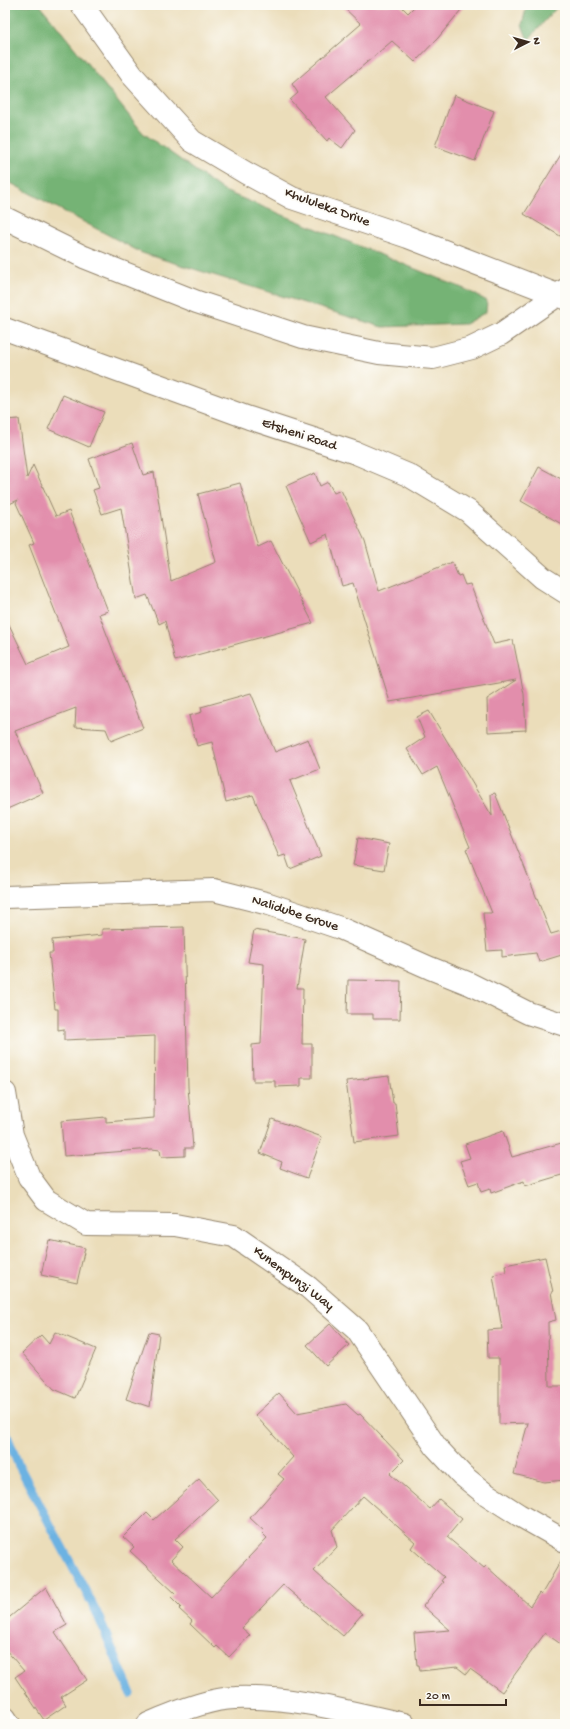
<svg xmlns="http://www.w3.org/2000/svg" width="570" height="1729" font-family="'Gochi Hand',sans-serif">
<rect width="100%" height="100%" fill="#fdfcf7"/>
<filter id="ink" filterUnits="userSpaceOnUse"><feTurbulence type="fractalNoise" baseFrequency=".025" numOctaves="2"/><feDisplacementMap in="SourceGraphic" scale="8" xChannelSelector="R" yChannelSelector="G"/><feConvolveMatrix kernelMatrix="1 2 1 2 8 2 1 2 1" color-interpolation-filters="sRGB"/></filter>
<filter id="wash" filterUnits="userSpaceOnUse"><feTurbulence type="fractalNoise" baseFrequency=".012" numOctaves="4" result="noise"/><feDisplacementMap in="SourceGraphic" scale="16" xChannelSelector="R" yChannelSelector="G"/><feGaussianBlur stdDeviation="0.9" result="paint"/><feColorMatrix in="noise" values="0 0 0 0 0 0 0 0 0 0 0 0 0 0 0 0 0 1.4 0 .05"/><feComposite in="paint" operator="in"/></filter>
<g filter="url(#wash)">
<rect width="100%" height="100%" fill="#ebddba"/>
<path fill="#75b374" stroke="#586e49" d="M5,5H40L143,133L224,191L467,290L487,301L486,312L465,324L382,327L142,253L5,180Z
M527,5H559L528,40L522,25Z"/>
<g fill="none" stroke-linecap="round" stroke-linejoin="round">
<path stroke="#6cb2e2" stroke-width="9" d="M5,1430L18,1464L96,1611L131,1694"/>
</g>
<g id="blocks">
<path fill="#e28eac" d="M341,5H400L408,13L416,5H465L438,38L415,62L392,41L326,97L355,130L342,148L329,138L327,141L290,100L298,93L292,84L361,24Z
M454,95L494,111L475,161L435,146Z
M565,148V239L524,214Z
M63,395L104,412L89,447L48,429Z
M19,419L27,478L33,465L56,516L69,511L108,611L99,614L143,728L111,741L106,729L75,727L76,708L15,731L43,793L5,810V616L28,664L69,647L29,545L34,543L16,503L18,500L5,506V420Z
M132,443L143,475L154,472L171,581L216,562L198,494L240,483L258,547L271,541L313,623L175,661L165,621L159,624L147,595L136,599L121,508L102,514L93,490L99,488L89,459Z
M539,467L565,481V526L521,501Z
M315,473L320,486L328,482L334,493L341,490L365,541L379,591L452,562L458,576L461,575L465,585L470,584L494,644L513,640L524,694L526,730L488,732L487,699L516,680L390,702L353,583L342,586L328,534L311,542L286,486Z
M251,693L275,752L308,739L320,769L290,781L321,856L290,869L285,855L279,857L253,795L226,802L212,742L197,746L189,716L202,712L201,707Z
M429,711L492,816L491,794L495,793L551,934L565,930V954L539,962L536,953L502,957V950L487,951L483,913H492L466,849L470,847L437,767L423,775L407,749L425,737L417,717Z
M358,838L389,844L384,870L353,865Z
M184,927L188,1087L193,1148H185V1156L161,1157L160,1150L152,1149L64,1156L61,1121L106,1117V1122L154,1118L155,1036L64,1040V1029L58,1030V1009H55L49,953H53L52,940L102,935V929Z
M254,930L305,939L297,988H303L302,1044H312V1078H301V1086L275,1087V1081H253L252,1045L261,1044L264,964L248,962Z
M348,980L401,981L400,1019H373V1014H347Z
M389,1076L393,1103H395L399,1136L354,1142L346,1081Z
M272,1119L322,1137L307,1178L280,1168L282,1162L260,1153Z
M503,1131L512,1157L565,1142V1174L525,1186L524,1181L491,1193L490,1189L481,1192L478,1182L469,1185L460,1161L470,1158L465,1144Z
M49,1240L85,1248L77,1283L41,1275Z
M545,1257L553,1292H551L556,1320L548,1322L549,1386H564L565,1480L544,1482L514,1474L528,1423L499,1424V1358H488L487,1330L502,1329L493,1275L506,1272L505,1265Z
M330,1324L349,1345L326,1366L307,1345Z
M55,1332L96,1349L75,1398L54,1389L22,1353L41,1335L49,1344Z
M149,1332L159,1334L150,1407L126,1399Z
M279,1393L297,1413L346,1404L358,1415L360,1414L404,1460L390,1474L430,1509L439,1499L462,1519L447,1537L484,1568L486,1566L530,1606L539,1593L541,1595L565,1554V1647L545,1633L502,1692L470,1669L466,1674L457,1667L420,1671L419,1665H417L414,1633L450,1630L423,1606L443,1582L441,1581L444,1577L411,1548L415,1542L363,1496L332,1530L337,1547L314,1571L362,1614L343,1636L283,1585L242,1628L250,1635L229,1657L217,1646L215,1648L190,1624L192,1621L179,1609L181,1607L171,1597L175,1593L130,1551L134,1547L123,1537L147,1513L154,1520L199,1479L218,1500L175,1539L183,1547L171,1560L211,1597L267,1538L262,1533L264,1531L250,1518L284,1479L278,1474L293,1457L255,1415Z
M46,1587L67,1625L55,1632L87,1680L61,1697L66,1705L44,1720L15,1677L24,1671L5,1649V1621Z"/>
</g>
</g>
<g filter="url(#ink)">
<use href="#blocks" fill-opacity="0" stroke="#93846c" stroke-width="1"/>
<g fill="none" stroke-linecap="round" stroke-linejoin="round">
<g stroke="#93846c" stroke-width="24">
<path id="street" d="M5,218L84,257L197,302L303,337L379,353L433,358L472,348L501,334L565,290
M5,329L249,418L356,453L408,475L468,511L543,578L565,592
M5,897L214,890L269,904L340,928L430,968L470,984L528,1013L565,1025
M5,1093L12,1135L29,1177L46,1200L86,1224L175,1225L234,1236L308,1287L357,1330L436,1447L462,1475L483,1492L519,1515L565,1541
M5,1718L9,1724"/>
</g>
<g stroke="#93846c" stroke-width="24">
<path id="secondary" d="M82,5L132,75L192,141L246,173L292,198L408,237L565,298
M148,1724C171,1714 211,1698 235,1698C293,1696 349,1712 404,1724"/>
</g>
<use href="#street" stroke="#fff" stroke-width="22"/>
<use href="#secondary" stroke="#fff" stroke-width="22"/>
</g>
</g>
<g text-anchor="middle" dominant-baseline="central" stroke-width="4" stroke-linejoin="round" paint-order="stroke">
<g font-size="14" fill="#3b2a1e" stroke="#fdfcf7">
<text transform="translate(327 208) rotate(20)">Khululeka Drive</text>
<text transform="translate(299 435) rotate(18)">Etsheni Road</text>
<text transform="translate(295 914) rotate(18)">Nalidube Grove</text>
<text transform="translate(293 1279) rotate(37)">Kunempunzi Way</text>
</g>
</g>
<rect width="570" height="1729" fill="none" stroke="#fdfcf7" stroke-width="20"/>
<g transform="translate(528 42) rotate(84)" stroke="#fdfcf7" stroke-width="3" paint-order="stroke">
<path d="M0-3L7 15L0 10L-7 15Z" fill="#3b2a1e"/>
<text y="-6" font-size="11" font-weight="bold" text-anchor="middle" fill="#3b2a1e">N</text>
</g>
<path d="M420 1699v6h86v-6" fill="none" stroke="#3b2a1e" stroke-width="2"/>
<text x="426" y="1699" font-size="12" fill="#3b2a1e" stroke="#fdfcf7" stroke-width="3" paint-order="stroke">20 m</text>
</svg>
